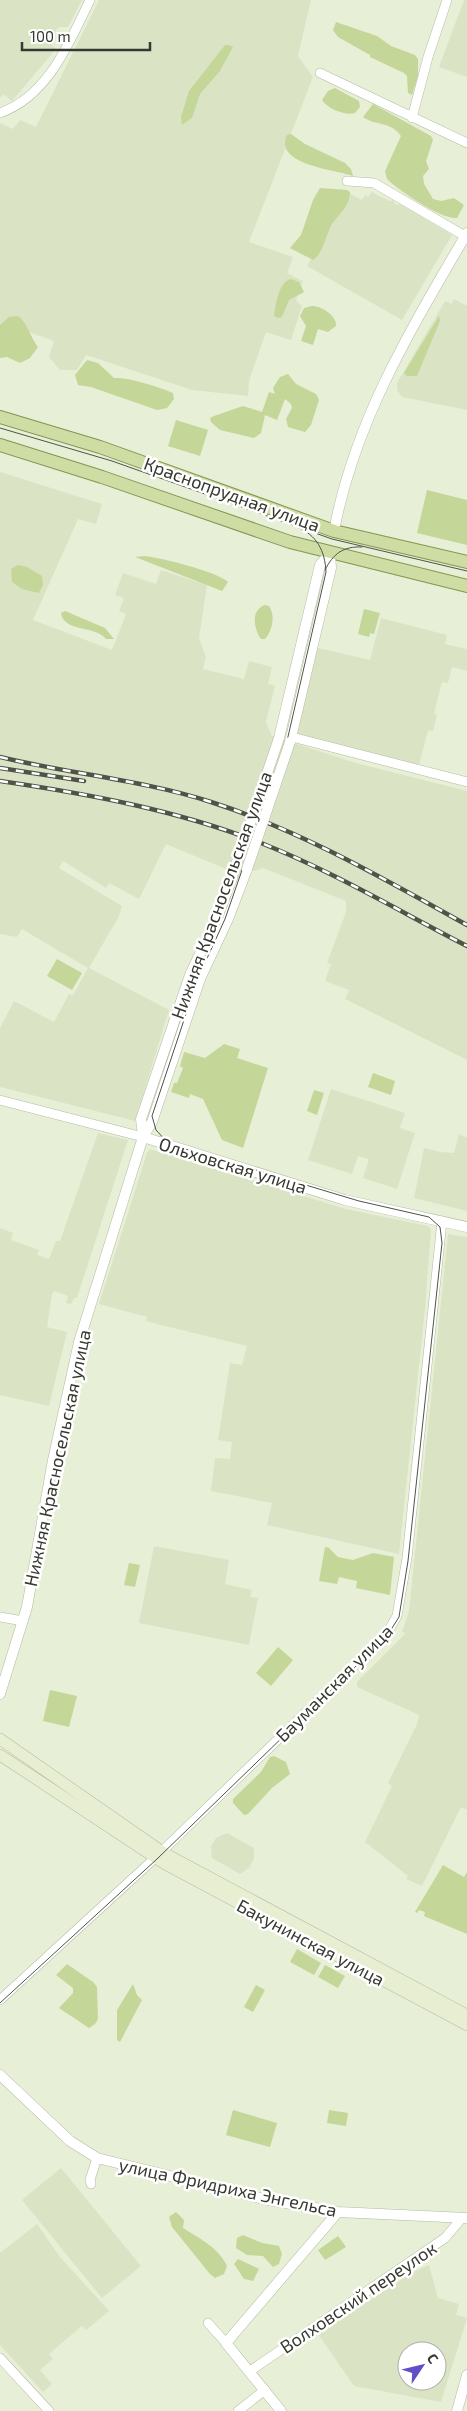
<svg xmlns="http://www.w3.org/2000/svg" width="467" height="2411" font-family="'Exo 2',sans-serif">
<rect width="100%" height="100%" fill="#e7efd7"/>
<path fill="#dae4c4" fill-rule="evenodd" d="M0,0H82L68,27H59L47,41L56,49L12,101L3,94L0,98Z
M99,0H311L298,56L313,77L249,242L293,257L287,273L303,281L296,300L302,306L291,340L266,332L249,381L248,396L192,390L86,355L77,370H60L49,357L54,341L23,330H0V123L13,129L20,120L36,127Z
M464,0H467V77L439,67Z
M372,192L389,201L393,200L396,205L400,204L452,235L402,320L307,266L349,193L362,200L365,195L368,197Z
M454,299L467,306V410L402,397L397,390V383L445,301L452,304Z
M0,472L102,504L96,524L78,519L33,620L112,650L126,614L119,611L124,598L115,595L123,573L156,584L161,570L207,585L199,638L206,657L203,669L244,679L249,661L272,667L268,684L275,686L266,722L272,736L356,763L467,791V1060L345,999L349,990L325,981L331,964L327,963L346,912V901L263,868L255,871L231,863L226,869L166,844L139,899L109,883L106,888L63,861L59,868L122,906L119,916L89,968L169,1010L135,1121L0,1087V1028L14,1001L54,1022L69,994L73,995L88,968L22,929L17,937L0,934Z
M381,618L447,635L445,644L467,649V671L452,667L448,683L442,682L434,714L437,715L433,731L428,730L419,765L294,733L314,647L370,660Z
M331,1089L405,1113L400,1128L415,1133L397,1189L363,1178L369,1159L358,1156L352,1174L308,1160Z
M98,1133L128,1140L77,1298H74L71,1304L66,1303L68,1296L54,1291L52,1295L47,1327L67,1332L49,1406L0,1395V1228L13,1233L11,1240L39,1250L37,1255L49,1259L56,1241H60Z
M459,1134L467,1138V1211L414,1198L424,1148L440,1152L454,1153Z
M150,1149L346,1209L428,1226L431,1229L425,1309L399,1554L267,1525L272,1503L211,1491L215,1458L230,1459L232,1442L218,1440L230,1363L242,1365L247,1346L157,1324L146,1321L147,1317L99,1304L147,1153Z
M448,1234L467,1237V1810L461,1807L422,1886L406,1879L408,1876L365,1842L392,1786L388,1783L417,1724L419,1715L357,1687V1682L406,1633L402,1632L409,1611Z
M154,1546L229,1560L225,1584L252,1590L250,1597L258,1598L249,1645L139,1623Z
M227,1833L254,1848V1859L249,1868L240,1874L212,1858L211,1846L216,1838Z
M61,2168L141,2266L102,2298L22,2200Z
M37,2224L60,2257L109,2311L86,2330L82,2326L49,2354L53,2359L40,2370L52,2384L43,2392L0,2345V2253Z
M429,2265L438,2298L459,2304L456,2315L467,2318L441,2402L354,2386L318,2334L411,2273ZM407,2351H437V2381H407Z"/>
<path fill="#c4d698" d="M336,22L377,36L391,46L415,55L418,59V76L412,95L408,93L407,76L404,73L370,57V55L338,37L333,30Z
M225,45H229L233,47L220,71L200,94L192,118L182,125L181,117L189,91Z
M335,88L359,101L360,107L355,113C345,116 328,109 322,100L328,91Z
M373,104L431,136L433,140L426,161L429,169L423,176L424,184L433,199L441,201L454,198L464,205L457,218C442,220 398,190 387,179L385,171L401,136C391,121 375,126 363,117Z
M291,134L305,144L345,163L351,169L353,176C337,170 273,165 287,135Z
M320,188L347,190L350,192C350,207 338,214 331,226C325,237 324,252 313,260L290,248L301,235L313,200Z
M291,279L299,282L304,292L289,300L282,317L278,318L274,316C276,305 278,282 291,279Z
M312,306C322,306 337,316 336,326L328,332L318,329L313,345L301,341L306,326L300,316L304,308Z
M18,316C28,323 30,337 38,347L30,358L20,363L7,357L0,358V325L9,317Z
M439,316L440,321L417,376H407L404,373Z
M87,360L98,363L114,378C132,378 156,386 173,393L174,399L167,408L157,410L91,387L78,385L75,375Z
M288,374L296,384L316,394L319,400L311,425L305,432L288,427L286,419L292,408L291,404L285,399L277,420L265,415L261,433L254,438L220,430L211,422L210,418L214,416L243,406L262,412L269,392L275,394L273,388L280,377Z
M176,420L208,430L200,456L168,446Z
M427,490L467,500V545L417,533Z
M144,556C159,557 218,572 228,582L222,591L135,557Z
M18,565L27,567L42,576L43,585L39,593L22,589L12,582L11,569Z
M265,605L269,606C276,616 272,631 265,639H261C254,629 250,610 265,605Z
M364,609L380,613L374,634L370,633L369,637L358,634Z
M65,611L105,628L114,639H106C95,625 63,632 61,613Z
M57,959L82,973L72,990L47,976Z
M224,1044L240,1049L237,1058L268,1068L243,1148L222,1140L203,1099L190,1094L189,1098L171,1092L174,1083H177L183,1068L180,1066L184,1052L205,1058Z
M373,1073L395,1081L391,1095L368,1087Z
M314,1090L324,1093L317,1115L307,1111Z
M325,1547L329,1548L338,1557L353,1560L373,1553L394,1557L390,1595L356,1588L357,1581L339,1577L337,1584L319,1581Z
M129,1563L140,1565L135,1587L124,1585Z
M278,1647L293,1660L271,1686L256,1673Z
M50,1690L77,1696L69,1727L43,1721Z
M274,1756L286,1762L290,1774L272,1788L248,1814L244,1815L233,1803V1799L261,1772L270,1757Z
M443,1865L464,1877L467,1872V1934L424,1916L425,1912L419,1910L417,1913L415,1912Z
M297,1949L321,1963L314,1975L290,1962Z
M67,1964L93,1982L97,1987L98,2019L95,2024L89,2028L59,2008L73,1993V1988L56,1975Z
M325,1965L345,1976L338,1988L318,1977Z
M133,1984L137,1995L142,2000L120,2042L117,2040V2010Z
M256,1985L265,1990L253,2012L244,2007Z
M233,2110L277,2123L270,2147L226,2135Z
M329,2110L348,2113L346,2126L327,2123Z
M176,2212L184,2220L183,2228C200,2239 218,2247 227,2266L224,2274L215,2278L210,2274L172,2227L169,2217Z
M243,2235L262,2243L279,2246L282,2254L279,2264L273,2267L263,2256L247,2255L236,2248L237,2238Z
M338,2236L346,2247L325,2260L318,2250Z
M238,2259L259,2269L253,2281L244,2279L234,2264Z"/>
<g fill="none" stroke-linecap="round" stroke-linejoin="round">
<g stroke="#b4bba3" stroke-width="10">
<path id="minor" d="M320,73L467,143
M0,113C48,96 69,43 90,0
M412,118L428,57L447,0
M347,181L374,183L465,236
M292,737L467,782
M0,1100L143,1137
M0,1617L23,1621
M0,2000L155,1858L386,1635L397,1616L407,1558L442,1221
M91,2184L90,2180L97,2158
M208,2323L226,2343
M0,2358L49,2411
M250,2371L445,2238L462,2218
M238,2411L265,2390"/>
</g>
<g stroke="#b4bba3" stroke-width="11">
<path id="tertiary" d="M334,531C355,420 411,329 467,233
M279,738L320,565L330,553
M290,742L331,568L330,553
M143,1137L345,1200L467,1227
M143,1137L141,1119L190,975L218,915L236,865
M0,1694L27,1607L53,1460L79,1342L143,1137L152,1122L200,979L228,919L247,869
M0,2075L70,2141L97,2158L268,2200L338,2212L467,2218
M281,2411L226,2343L338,2212
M457,2411L467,2375"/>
</g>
<g stroke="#b4bba3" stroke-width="12">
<path id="secondary" d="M0,1739L164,1853L467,2015
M0,1755L165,1864L467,2025"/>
</g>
<g stroke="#849553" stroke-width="14">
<path id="primary" d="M0,417L100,447L334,531L467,562
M0,445L102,477L290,542L467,586"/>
</g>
<use href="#minor" stroke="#fff" stroke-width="9"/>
<use href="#tertiary" stroke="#fff" stroke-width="10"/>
<use href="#secondary" stroke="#e7eed1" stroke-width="11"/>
<use href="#primary" stroke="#cedda3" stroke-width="12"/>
<path stroke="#4f5348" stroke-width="1" d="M0,428L112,461L332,539L467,571
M325,570C333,554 343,546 362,547
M0,2003L157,1859L387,1636L399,1617L408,1561L442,1243L440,1227L429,1217L359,1201L169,1144L156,1130L152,1116L198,978L225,919L287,741L326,572C325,551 317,535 297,527"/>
<g stroke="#4f5348" stroke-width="4.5">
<path id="rail" d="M0,757C70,774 143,780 211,802C302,831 384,879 467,925
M0,768L84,781
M0,781C88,794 177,810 261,843C332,871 399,911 467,946"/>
</g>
<use href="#rail" stroke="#fff" stroke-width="2.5" stroke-dasharray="8" stroke-linecap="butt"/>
<g stroke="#b4bba3" stroke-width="11" stroke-linecap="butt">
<path id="tertiary-bridge" d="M236,865L279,738
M247,869L290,742"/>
</g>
<use href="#tertiary-bridge" stroke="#fff" stroke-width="10"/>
</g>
<g text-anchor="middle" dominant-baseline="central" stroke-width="5" stroke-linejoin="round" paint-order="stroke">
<g font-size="18" fill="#363930" stroke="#fff">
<text transform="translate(232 494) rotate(20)">Краснопрудная улица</text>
<text transform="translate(221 895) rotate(-70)">Нижняя Красносельская улица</text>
<text transform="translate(233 1165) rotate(17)">Ольховская улица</text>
<text transform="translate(57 1458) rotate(-78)">Нижняя Красносельская улица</text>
<text transform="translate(334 1683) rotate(-45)">Бауманская улица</text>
<text transform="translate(311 1942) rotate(28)">Бакунинская улица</text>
<text transform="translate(228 2187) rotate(12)">улица Фридриха Энгельса</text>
<text transform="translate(358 2297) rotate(-34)">Волховский переулок</text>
</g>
</g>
<g transform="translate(422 2366) rotate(55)"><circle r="24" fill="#ffffff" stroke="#afb0ac"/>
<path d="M0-4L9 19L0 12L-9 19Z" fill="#604fc7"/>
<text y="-8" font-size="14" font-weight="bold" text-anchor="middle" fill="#363930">С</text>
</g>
<path d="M22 42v8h128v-8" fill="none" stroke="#363930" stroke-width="2.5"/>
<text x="30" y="42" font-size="15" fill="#363930" stroke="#ffffff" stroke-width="4" paint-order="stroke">100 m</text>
</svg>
